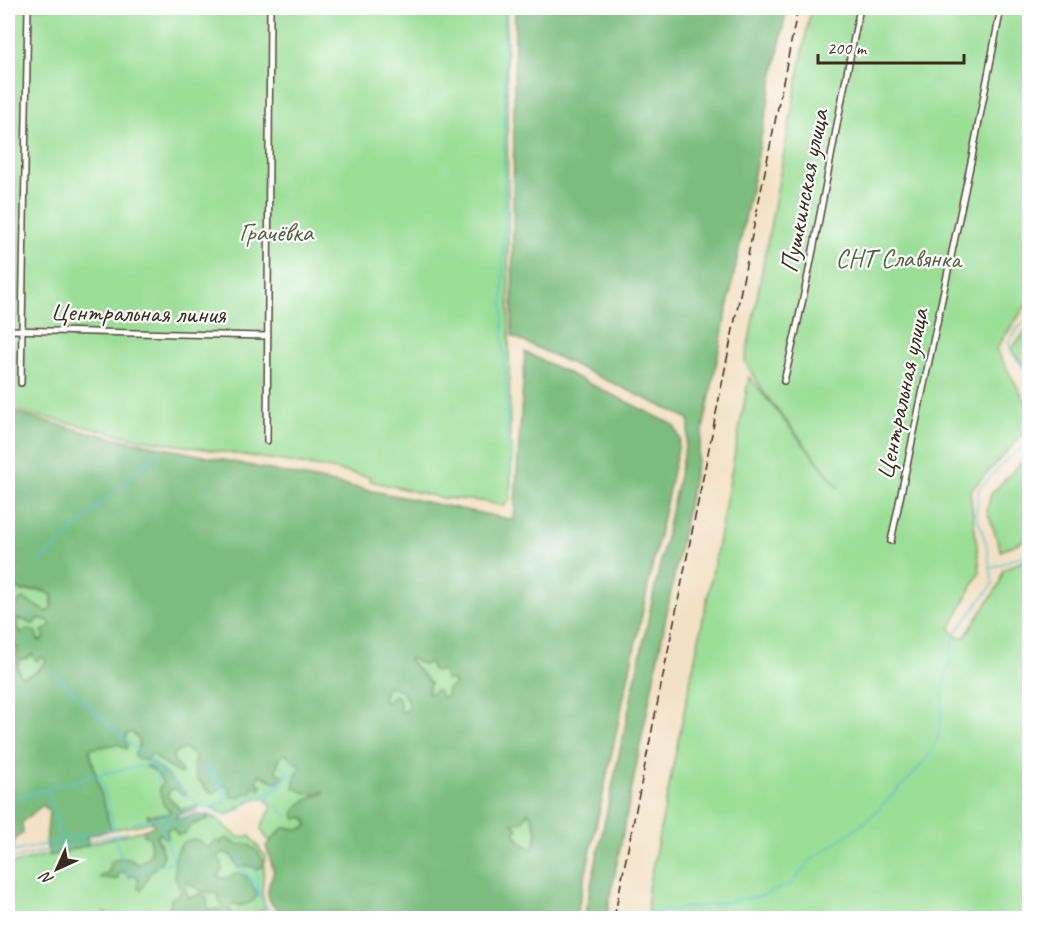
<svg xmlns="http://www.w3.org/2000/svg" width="1037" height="926" font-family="Caveat,sans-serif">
<rect width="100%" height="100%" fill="#fff"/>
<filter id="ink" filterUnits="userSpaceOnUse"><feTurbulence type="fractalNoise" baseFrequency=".0167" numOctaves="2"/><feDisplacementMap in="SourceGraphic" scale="12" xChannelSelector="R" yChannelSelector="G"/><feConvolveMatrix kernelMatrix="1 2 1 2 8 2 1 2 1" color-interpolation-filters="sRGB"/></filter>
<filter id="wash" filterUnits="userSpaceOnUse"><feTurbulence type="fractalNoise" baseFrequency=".008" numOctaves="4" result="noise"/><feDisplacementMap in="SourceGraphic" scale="24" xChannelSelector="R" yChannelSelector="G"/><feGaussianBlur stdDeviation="1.35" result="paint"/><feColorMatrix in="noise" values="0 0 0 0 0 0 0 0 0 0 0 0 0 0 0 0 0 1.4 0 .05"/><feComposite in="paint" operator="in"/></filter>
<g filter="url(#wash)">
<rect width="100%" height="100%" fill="#f3e1c5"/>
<path fill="#9bde96" stroke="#6b845a" stroke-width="1.5" d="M8,8H506L510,444L512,445L510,500L504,506L481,501L442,498L370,481V477L321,467L139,439L8,409Z
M811,8H1029V301L996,349L1029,408V428L970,491L980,571L950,629L957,637H965L999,585L1003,570L1029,558V918H648V889L715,560L749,377L839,488L764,393L745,362Z
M1029,328V372L1011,349Z
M1029,455V538L1001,551L987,510L991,494Z
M11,584C14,586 17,588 21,590C32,594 39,587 52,595L51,609L47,612L24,599L13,626L8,628V592V594L13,592L9,585Z
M17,618L33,624L38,618L49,621L51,626C46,631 46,637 42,641L22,633L17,628Z
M8,642L29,655L32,654L44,658L46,662L34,673L23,677L20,675L19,670L9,658L8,660Z
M410,657L424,665L428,662L431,664L453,680L455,684L446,697L442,699L439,692L431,695L428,693L430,683L409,660Z
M388,685C401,687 407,695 409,707L403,714L400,710V702L386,704L383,700L385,691Z
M132,731C140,739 142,747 150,755H154C162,764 170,767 180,774L172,757L176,752L184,748L196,757L193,765L229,787L232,792L245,793L259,783L256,781L260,774C269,781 273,782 284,778L277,773L276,769L280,758L286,754L301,767L294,780L308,794L324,790V794L315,795L302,804V817L307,820V826L302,829L283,828L269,842L261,829C262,821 269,815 272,807C261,786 241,809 226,815C206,805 202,805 180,810C177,803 171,802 167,796L170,790L175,788L185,796L150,768L160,776L163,783L159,788L170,809L168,814L148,815L153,822L111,830L89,749L117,744L127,747L124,739L127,734Z
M528,812L530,813L537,832L534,849C520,844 515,837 512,823L526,816Z
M207,816L218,820L238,837L250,836L265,856L262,893L265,908L260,912L263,918H220L231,912L218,909L208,910L207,898H190L185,891V885L188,882C195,889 205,893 215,892L219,896L220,903L241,906L227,879L221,878L217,875L218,857L224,852L257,869L238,845L229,841L209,848L205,847L181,888L180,894L172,898L166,918H110V915L104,912L102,918H8V865L144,830V835L150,837L151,854L138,865L131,859L110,868L109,874L114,880L117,879L118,875L123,871L139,878L141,890L151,871L160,863L161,844L156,836L160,833L167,838V829L173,827L185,834L189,826L207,820Z"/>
<path fill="#7cbd7f" stroke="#5c744e" stroke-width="1.5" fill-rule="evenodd" d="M515,8H787L606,918H584L689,429V419L512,336Z
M525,352L674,425L680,439L576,918H508L503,916L499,918H290C268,907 262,895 274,872L266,846L283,828L302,829L307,826V820L302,817L296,819L293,814C298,803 312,796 324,794V791L309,794L294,788V780L301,767L286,754L280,758L276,769L277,773L284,775V778L275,782L260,774L256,781L262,786L260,789L253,787L251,793H245L242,797H232L229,788L224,785L213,794C199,784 190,774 196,757L185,748L176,752L172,757C174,763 180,766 182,773L180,774C170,767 162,764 154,755L150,756L147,761L138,759L134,755C141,744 141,741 132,732L127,734L125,739L127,747L126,749L117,744L89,749L111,830L87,836L88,845L50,856L46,844L49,811L43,805L22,822L23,833L15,839L13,848L8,849V660L9,658L19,663L17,667L20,675L23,677L35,673L46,662L44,658L40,657L38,661L35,660L32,654L28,658L19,660L16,656L18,648L8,642V628L13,626L11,617L19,601L24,599L47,612C53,608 53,602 52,595L40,589L21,591L11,584L9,585L13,592L11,595L8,592V411L87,432L514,520ZM18,618L33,624L38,618L49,621L51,626L42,631L45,637L41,641L38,640L36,632L27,629L21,633L17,628ZM410,658L424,665L428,662L431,664V669L437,672L440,670L443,671L446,680H453L455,684L448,689L446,697L442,698L439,692L436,690L431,694L428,693L430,683L409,660ZM388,686C401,687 407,695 409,707L403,713L400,710L399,698L395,695L386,703L383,700L385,691ZM528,812L530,813L537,832L534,849C525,846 517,841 514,832L518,829L512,823L523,821Z
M152,762L186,793L185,796L175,788L170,790L167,796C171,802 177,803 180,810L198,805L200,807L197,810L176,815L178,819L197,814L207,816V820L193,823L185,833L178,835L172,828L167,829L168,838L165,839L160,833L156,836L164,856L160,863L151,871L141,890L138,888V878L134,875L129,877L123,871L118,875V879L100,878L102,874L109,873L110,863C121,854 128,857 138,865L151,854L150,837L144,835V830L154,826L152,819L148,818L147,815L168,814L170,810L164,806L159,788L163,783C159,775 154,768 146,767L147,764Z
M226,838L238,845L248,844L258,852L264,862L262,867L257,869L249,866L238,867L231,855L224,852L218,857L222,863V870L217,876C225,882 231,876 239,872L251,880L257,896C249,909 236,903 223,907L220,903L219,896L215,892C205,893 195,889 188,882L185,885V891L190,898L202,893L207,898L208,910L230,909L231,912L220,918H166L172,898L180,894C181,886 176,883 175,876C173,861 177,836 197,840C202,841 204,846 209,848L212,843L216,841L221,843L222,840Z"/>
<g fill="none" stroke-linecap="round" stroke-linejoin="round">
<path stroke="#5ac4d5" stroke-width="1.5" d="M505,8L503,340L508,444L512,445L510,477
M1030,316L1019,327L1009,341L1012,353L1030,376
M38,564L160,448
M992,568L1030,552
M53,672L112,728L201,807L214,808L226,815L237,811L259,791L266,796L288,773L283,767
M208,764L232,799
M155,767L158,784
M206,767L226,796L223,802L215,807
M100,774L114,827
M47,789L61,839
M268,798L290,774L293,776L300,768L290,758
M8,800L100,774L151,764
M275,805L288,817
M8,819L14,850
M134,823L201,807
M114,836L127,874L174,861L161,825L207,814L213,816L225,825
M8,853L119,827
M236,856L273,918
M8,860L128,832
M255,865L259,894
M644,918L653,911L698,907L761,896L791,884L810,861L865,822L909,779L931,753L938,737L946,676L955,634L993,584L986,543L976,514L979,489L1007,459L1030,441"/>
</g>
</g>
<g filter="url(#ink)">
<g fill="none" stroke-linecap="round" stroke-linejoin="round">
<g stroke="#574537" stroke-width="8">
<path id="minor" d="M8,330L268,336
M784,381C815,257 834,132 860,8
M21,383L28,8
M267,441L270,8
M891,541L972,157L1001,8"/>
</g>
<use href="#minor" stroke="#fff" stroke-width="5"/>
<path stroke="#3b2a1e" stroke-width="1.5" stroke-dasharray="9 4.5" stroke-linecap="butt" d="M614,918L798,8"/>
</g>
</g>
<g text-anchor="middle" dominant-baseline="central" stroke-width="4.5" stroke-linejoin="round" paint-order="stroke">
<g font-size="26" fill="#3b2a1e" stroke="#fff">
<text transform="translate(804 191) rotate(-79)">Пушкинская улица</text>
<text transform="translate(138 313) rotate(1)">Центральная линия</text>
<text transform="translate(902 394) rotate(-78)">Центральная улица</text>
</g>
<g font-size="26" fill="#586042" stroke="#fff">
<text x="276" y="232">Грачёвка</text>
<text x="898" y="258">СНТ Славянка</text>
</g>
</g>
<rect width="1037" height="926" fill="none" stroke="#fff" stroke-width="30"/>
<g transform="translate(57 869) rotate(225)" stroke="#ffffff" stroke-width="4.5" paint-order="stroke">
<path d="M0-4.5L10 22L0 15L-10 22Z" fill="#3b2a1e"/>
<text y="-9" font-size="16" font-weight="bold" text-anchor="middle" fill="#3b2a1e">N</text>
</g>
<path d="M818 54v9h146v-9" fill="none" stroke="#3b2a1e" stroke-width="3"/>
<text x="827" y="54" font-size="18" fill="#3b2a1e" stroke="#ffffff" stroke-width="4.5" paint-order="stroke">200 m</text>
</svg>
